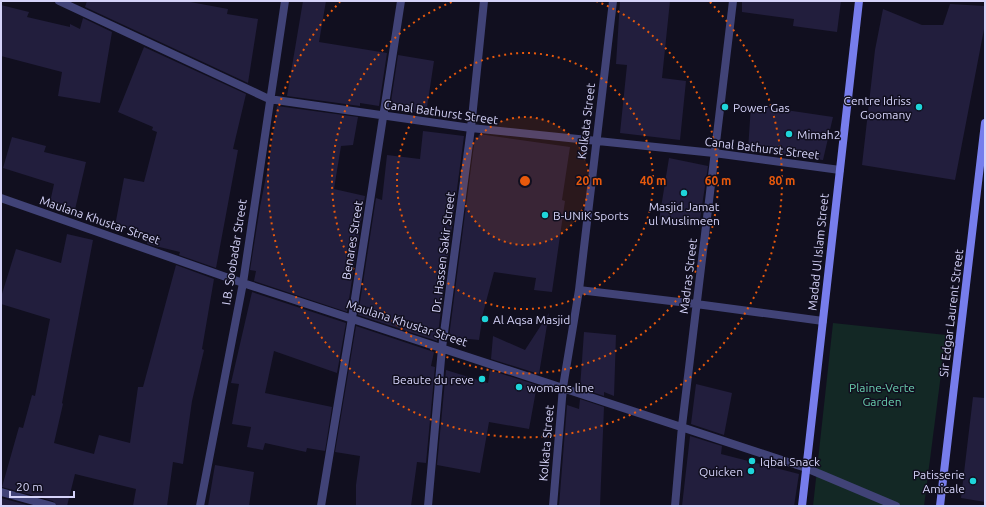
<svg xmlns="http://www.w3.org/2000/svg" width="986" height="507" font-family="Ubuntu,sans-serif">
<rect width="100%" height="100%" fill="#110f1f"/>
<path fill="#132825" d="M833,323L946,335L924,506H813Z"/>
<path fill="#221e3d" d="M87,1H185L228,9L227,14L258,19L248,83L85,7Z
M303,1H326L319,42L387,53L379,106L360,103V106L287,96Z
M620,1H670L662,78L686,81L680,140L620,133L627,65L616,64Z
M742,1H841L837,32L793,26L794,19L742,12Z
M950,4L985,6V24L955,180L862,165L875,50L883,9L922,25H943Z
M1,5L29,12L27,17L70,27V24L80,29L83,18L112,32L100,103L58,96L62,72L1,56Z
M144,47L246,94L233,149L238,150L216,268L179,255L180,252L147,244L149,233L115,226L124,178L144,182L157,132L152,130L153,127L118,112Z
M398,55L434,61L426,114L390,108Z
M751,105L833,117L823,160L748,150Z
M277,106L358,117L353,145L341,146L334,189L365,196L347,312L254,281L256,271L250,270L260,207L269,161Z
M423,131L464,136L437,341L358,315L376,198L382,200L387,155L420,159Z
M479,134L570,147L562,200L565,201L552,292L534,290L536,278L494,272L483,313L479,340L449,337L475,137L478,138Z
M12,137L46,146L44,152L86,162L74,214L49,207L54,184L3,168Z
M669,158L708,166L699,226L659,220Z
M67,234L93,240L62,403L63,404L54,443L94,454L99,435L130,443L138,387H143L176,265L214,279L202,349L204,350L192,401L183,464L173,462L167,506H133L136,489L75,474L67,506H57L53,501L2,487L19,427L23,428L32,395L35,396L50,319L1,304V297L16,249L61,263Z
M252,292L346,323L337,373L274,351L265,393L332,407L325,451L307,448L306,452L265,443L263,450L247,447L251,427L232,424L239,384L231,383Z
M549,313L539,374L491,359L493,336L525,350Z
M356,326L434,352L431,366L435,367L426,463L417,462L411,506H356V485L360,456L335,452Z
M584,332L616,335L614,396L604,392V396L580,388Z
M446,370L488,383L490,370L537,385L529,429L489,422L480,473L437,465Z
M696,384L732,393L724,435L691,424Z
M973,397L985,398V502L961,498Z
M580,399L604,407L600,506H559L567,405L579,409Z
M690,436L722,446L721,454L799,474L794,506H682Z
M215,465L254,472L249,506H208Z
M1,498L31,506H1Z"/>
<g fill="none" stroke-linecap="round" stroke-linejoin="round">
<path stroke="#414377" stroke-width="8" d="M59,1L269,99L471,128L714,153L840,170
M1,198L243,283L806,468L896,506
M579,290L696,304L823,321
M1,492L52,506
M200,506L243,283L285,1
M321,506L352,318L401,1
M428,506L442,348L471,128L484,1
M553,506L563,387L579,290L613,1
M675,506L682,426L733,1"/>
<path stroke="#777dec" stroke-width="8" d="M802,506L859,1
M940,506L985,123"/>
</g>
<circle cx="525" cy="181" r="64" fill="#e8590c" fill-opacity=".12"/>
<g fill="none" stroke="#e8590c" stroke-width="2" stroke-dasharray="2 4">
<circle cx="525" cy="181" r="64"/>
<circle cx="525" cy="181" r="128"/>
<path d="M596 1A193 193 0 1 1 454 1"/>
<path d="M710 2A257 257 0 1 1 340 2"/>
</g>
<g fill="#1ed5da" stroke="#110f1f" stroke-width="1.5">
<circle cx="725" cy="107" r="4"/>
<circle cx="919" cy="107" r="4"/>
<circle cx="789" cy="134" r="4"/>
<circle cx="684" cy="193" r="4"/>
<circle cx="545" cy="215" r="4"/>
<circle cx="485" cy="319" r="4"/>
<circle cx="482" cy="379" r="4"/>
<circle cx="519" cy="387" r="4"/>
<circle cx="752" cy="461" r="4"/>
<circle cx="751" cy="471" r="4"/>
<circle cx="973" cy="481" r="4"/>
</g>
<g text-anchor="middle" dominant-baseline="central" stroke-width="3" stroke-linejoin="round" paint-order="stroke">
<g font-size="12" fill="#d5d3f9" stroke="#110f1f" text-anchor="start">
<text x="911" y="100" text-anchor="end">Centre Idriss<tspan x="911" dy="14">Goomany</tspan></text>
<text x="733" y="107">Power Gas</text>
<text x="797" y="134">Mimah2</text>
<text x="684" y="206" text-anchor="middle">Masjid Jamat<tspan x="684" dy="14">ul Muslimeen</tspan></text>
<text x="553" y="215">B-UNIK Sports</text>
<text x="493" y="319">Al Aqsa Masjid</text>
<text x="474" y="379" text-anchor="end">Beaute du reve</text>
<text x="527" y="387">womans line</text>
<text x="760" y="461">Iqbal Snack</text>
<text x="743" y="471" text-anchor="end">Quicken</text>
<text x="965" y="474" text-anchor="end">Patisserie<tspan x="965" dy="14">Amicale</tspan></text>
</g>
<g font-size="12" fill="#d5d3f9" stroke="#110f1f">
<text transform="translate(441 112) rotate(8)">Canal Bathurst Street</text>
<text transform="translate(586 121) rotate(-83)">Kolkata Street</text>
<text transform="translate(762 148) rotate(7)">Canal Bathurst Street</text>
<text transform="translate(100 220) rotate(19)">Maulana Khustar Street</text>
<text transform="translate(352 240) rotate(-81)">Benares Street</text>
<text transform="translate(234 252) rotate(-81)">I.B. Soobadar Street</text>
<text transform="translate(443 252) rotate(-83)">Dr. Hassen Sakir Street</text>
<text transform="translate(818 252) rotate(-84)">Madad Ul Islam Street</text>
<text transform="translate(688 276) rotate(-83)">Madras Street</text>
<text transform="translate(951 313) rotate(-83)">Sir Edgar Laurent Street</text>
<text transform="translate(407 323) rotate(18)">Maulana Khustar Street</text>
<text transform="translate(546 443) rotate(-85)">Kolkata Street</text>
</g>
<g font-size="12" fill="#69cfae" stroke="#110f1f">
<text x="882" y="387">Plaine-Verte<tspan x="882" dy="14">Garden</tspan></text>
</g>
</g>
<circle cx="525" cy="181" r="6" fill="#e8590c" stroke="#110f1f" stroke-width="2"/>
<g font-size="12" text-anchor="middle" font-weight="bold" fill="#e8590c" stroke="#110f1f" stroke-width="3" stroke-linejoin="round" paint-order="stroke">
<text x="589" y="185">20 m</text>
<text x="653" y="185">40 m</text>
<text x="718" y="185">60 m</text>
<text x="782" y="185">80 m</text>
</g>
<rect width="986" height="507" fill="none" stroke="#d5d3f9" stroke-width="4"/>
<path d="M10 491v6h64v-6" fill="none" stroke="#d5d3f9" stroke-width="2"/>
<text x="16" y="491" font-size="12" fill="#d5d3f9" stroke="#110f1f" stroke-width="3" paint-order="stroke">20 m</text>
</svg>
